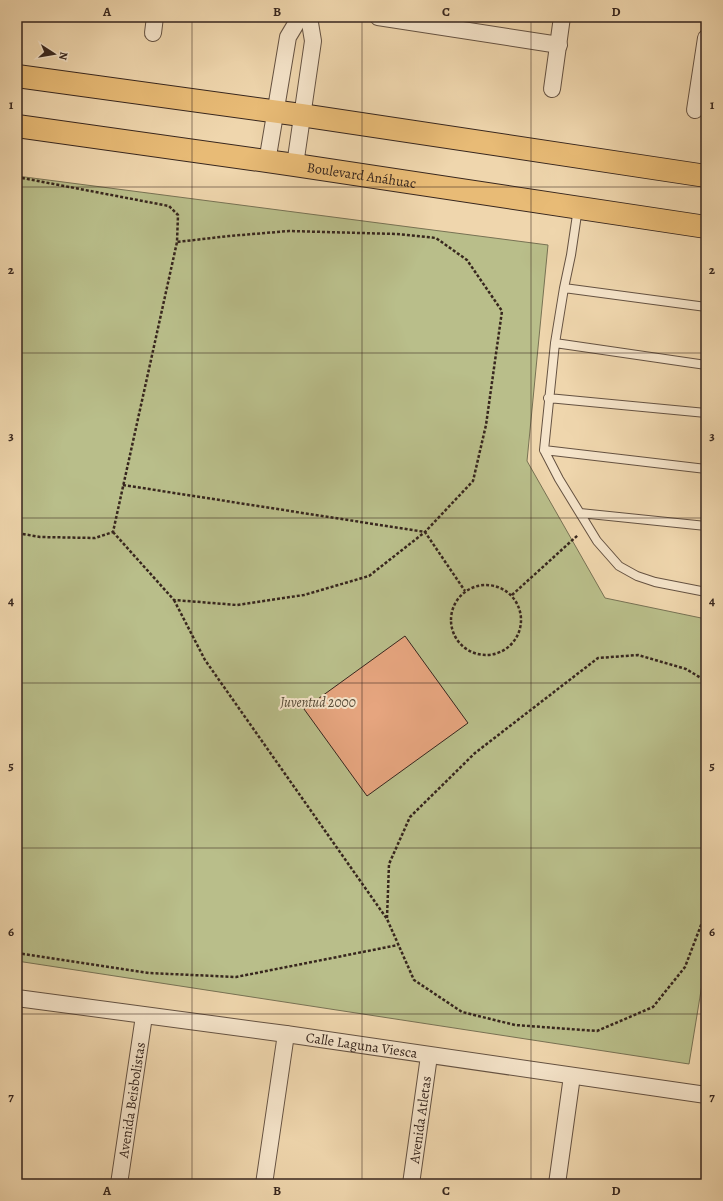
<svg xmlns="http://www.w3.org/2000/svg" width="723" height="1201" font-family="Alegreya,serif">
<rect width="100%" height="100%" fill="#efd6ad"/>
<filter id="stains"><feTurbulence type="fractalNoise" baseFrequency=".005" numOctaves="4"/><feColorMatrix values="0 0 0 0 .2 0 0 0 0 .09 0 0 0 0 .02 0 0 0 .5 -.17"/></filter>
<radialGradient id="worn" r=".72"><stop offset=".6" stop-color="#630" stop-opacity="0"/><stop offset="1" stop-color="#630" stop-opacity=".3"/></radialGradient>
<path fill="#b9be8a" stroke="#787254" d="M17,176L548,245L527,461L605,598L706,619V960L689,1064L17,961Z"/>
<path fill="#e6a57f" stroke="#37261e" d="M405,636L468,723L367,796L304,709Z"/>
<g fill="none" stroke-linecap="round" stroke-linejoin="round">
<g stroke="#655242" stroke-width="10">
<path id="lane" d="M578,208L571,255L564,288L555,343L544,450L559,479L597,541L619,566L637,576L655,582L706,592
M564,288L706,307
M555,343L706,365
M548,398L706,413
M544,450L706,469
M580,513L706,526"/>
</g>
<g stroke="#655242" stroke-width="18">
<g id="street">
<path d="M378,17L559,45"/>
<path d="M153,33L155,17"/>
<path d="M552,89L562,17"/>
<path d="M695,110L706,38"/>
<path d="M267,162L288,37L300,17"/>
<path d="M295,165L313,41L309,17"/>
<path id="s1" d="M17,998L286,1034L706,1095"/>
<path id="s2" d="M119,1184L144,1016"/>
<path d="M264,1184L286,1034"/>
<path id="s3" d="M411,1184L429,1056"/>
<path d="M557,1184L572,1076"/>
</g>
</g>
<g stroke="#37261e" stroke-width="24">
<g id="primary">
<path d="M17,76L301,115L706,176"/>
<path id="s4" d="M17,126L295,165L706,227"/>
</g>
</g>
<path stroke="#37261e" stroke-width="2.5" stroke-dasharray="3 2" stroke-linecap="butt" d="M17,177L169,206L178,215L177,242L113,532L95,538L40,537L17,533
M123,485L425,532L465,591
M113,532L174,600L237,605L304,595L369,576L425,532L473,481L486,425L502,311L467,260L436,238L397,234L289,231L229,236L177,242
M451 620a35 35 0 1 1 70 0a35 35 0 1 1-70 0Z
M512,595L578,535
M174,600L205,660L387,919L414,980L462,1012L515,1025L597,1031L653,1007L685,967L706,912
M387,918L389,864L410,817L475,753L598,658L638,655L686,669L706,681
M17,953L149,973L236,977L398,945"/>
<use href="#lane" stroke="#f5e4ca" stroke-width="8"/>
<use href="#street" stroke="#f5e4ca" stroke-width="16"/>
<use href="#primary" stroke="#e8bb76" stroke-width="22"/>
</g>
<path fill="none" stroke="#37261e" stroke-width="1" stroke-opacity="0.55" d="M192,17V1184M362,17V1184M531,17V1184M17,187H706M17,353H706M17,518H706M17,683H706M17,848H706M17,1014H706"/>
<g text-anchor="middle" dominant-baseline="central" stroke-width="4" stroke-linejoin="round" paint-order="stroke">
<g font-size="14" fill="#37261e" stroke="#f5e4ca">
<text stroke="none"><textPath href="#s4" startOffset="348">Boulevard Anáhuac</textPath></text>
<text stroke="none"><textPath href="#s1" startOffset="348">Calle Laguna Viesca</textPath></text>
<text stroke="none"><textPath href="#s2" startOffset="85">Avenida Beisbolistas</textPath></text>
<text stroke="none"><textPath href="#s3" startOffset="65">Avenida Atletas</textPath></text>
</g>
<g font-size="14" font-style="italic" fill="#584c39" stroke="#f5e4ca">
<text x="318" y="702">Juventud 2000</text>
</g>
</g>
<rect width="723" height="1201" fill="none" stroke="#efd6ad" stroke-width="44"/>
<g transform="translate(54 54) rotate(102)" stroke="#f5e4ca" stroke-width="3" paint-order="stroke">
<path d="M0-3L7 15L0 10L-7 15Z" fill="#37261e"/>
<text y="-6" font-size="11" font-weight="bold" text-anchor="middle" fill="#37261e">N</text>
</g>
<rect x="22" y="22" width="679" height="1157" fill="none" stroke="#37261e" stroke-width="1.5"/>
<g font-size="13" text-anchor="middle" font-weight="bold" fill="#37261e">
<text x="107" y="16">A</text>
<text x="277" y="16">B</text>
<text x="446" y="16">C</text>
<text x="616" y="16">D</text>
<text x="11" y="109">1</text>
<text x="712" y="109">1</text>
<text x="11" y="274">2</text>
<text x="712" y="274">2</text>
<text x="11" y="440">3</text>
<text x="712" y="440">3</text>
<text x="11" y="605">4</text>
<text x="712" y="605">4</text>
<text x="11" y="770">5</text>
<text x="712" y="770">5</text>
<text x="11" y="936">6</text>
<text x="712" y="936">6</text>
<text x="11" y="1101">7</text>
<text x="712" y="1101">7</text>
<text x="107" y="1195">A</text>
<text x="277" y="1195">B</text>
<text x="446" y="1195">C</text>
<text x="616" y="1195">D</text>
</g>
<rect width="100%" height="100%" filter="url(#stains)"/>
<rect width="100%" height="100%" fill="url(#worn)"/>
</svg>
